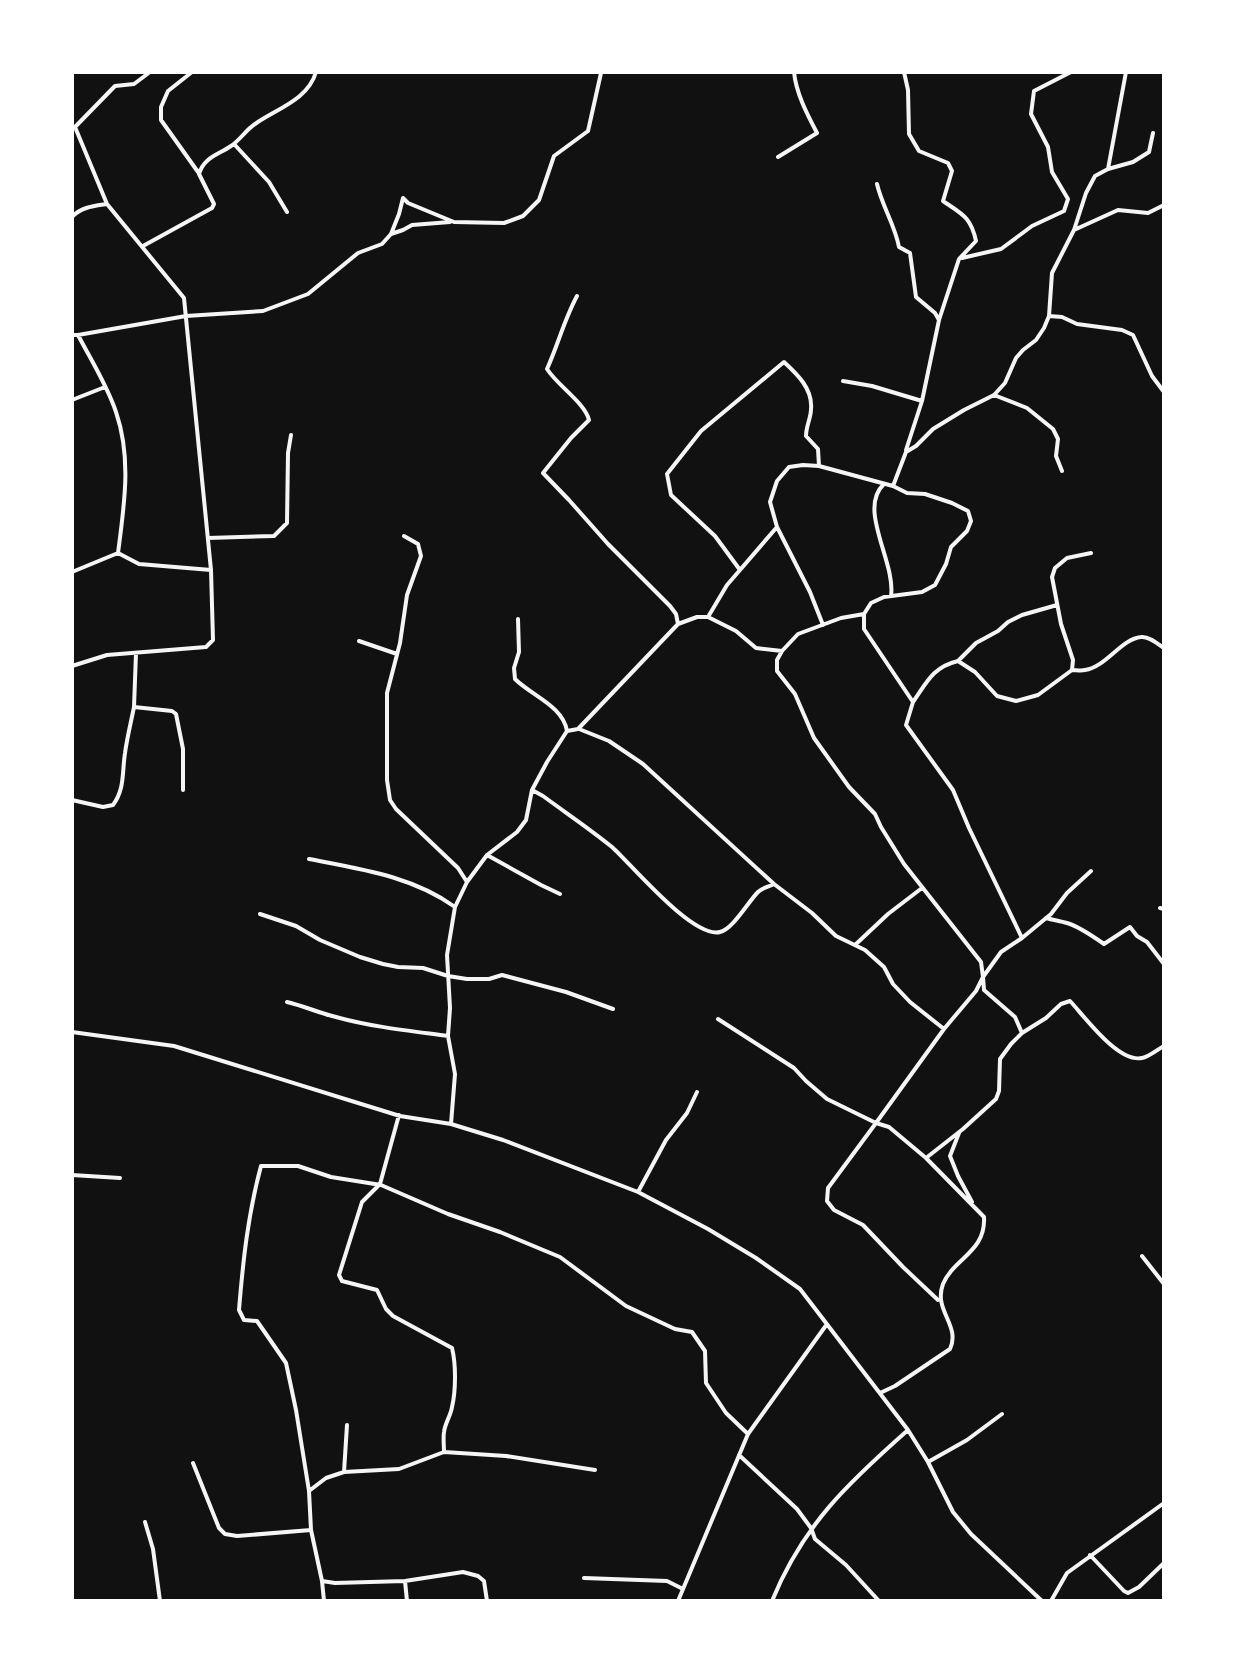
<svg xmlns="http://www.w3.org/2000/svg" width="1236" height="1673" font-family="'PT Serif',serif">
<rect width="100%" height="100%" fill="#111"/>
<g fill="none" stroke-linecap="round" stroke-linejoin="round">
<path stroke="#f5f5f5" stroke-width="4" d="M192,72L168,91L161,107V120L198,172
M904,72L908,90L909,134L919,151L948,163L952,171L943,201C962,214 971,217 976,241L959,259L939,320L922,401L906,450
M234,144L269,182L287,212
M778,157L817,133C807,114 796,93 794,72
M1108,169L1133,162L1149,152L1153,133
M877,184C882,206 895,225 899,247L910,253L916,297L935,313L939,320
M72,217C81,207 94,206 107,204
M1074,230L1118,210L1148,213L1164,205
M391,234L403,230L412,225L450,222
M143,246L212,208L214,204L199,174C204,157 218,155 231,146C240,140 246,130 255,124C276,109 308,100 316,72
M962,258L1001,249L1032,226L1064,211L1068,199L1052,172L1048,147L1031,114L1034,91L1071,72
M577,296C564,320 558,345 547,369C558,386 585,403 589,420L571,438L543,473L569,500L608,544L670,606L676,614L678,624
M1049,316L1062,317L1077,324L1122,330L1133,335L1152,376L1164,392
M72,335H78C91,360 107,385 116,412C132,459 124,506 118,553L72,572
M78,335L186,316L263,311L308,294L358,253L382,244L391,234L399,214L403,198L408,203L454,222L504,223L523,216L539,200L554,156L588,131L601,73
M843,381L872,386L922,401
M994,395L1027,408L1053,429L1058,439L1056,456L1062,471
M72,400L105,387
M819,466L893,486L907,493L925,494L952,503L968,511L971,521L967,531L951,547L946,564L935,585L922,592L884,597L871,603L864,614V629L913,702L906,725L953,790L969,828L1022,938
M884,484C857,509 896,562 891,596
M893,486L906,452L916,446L933,429L964,410L994,395L1005,383L1016,358L1023,350L1036,340L1044,328L1049,316L1052,273L1074,230L1086,193L1095,176L1108,169L1126,72
M777,527L810,592L823,625
M404,536L418,544L421,556L407,595L400,643L387,693V780L390,800L396,809L458,868L467,882
M208,538L274,536L287,523L288,453L291,435
M118,553L139,564L211,570
M708,617L736,631L756,648L782,651
M518,619L519,652L514,668L515,679C532,696 563,706 567,731
M359,641L397,654
M958,661L976,643L998,631L1008,622L1022,615L1057,605
M72,666L107,655L206,647L213,640L211,570L184,298L107,204L75,127L115,86L134,84L150,72
M1072,670C1076,670 1081,671 1085,670C1106,667 1121,639 1141,637C1149,636 1158,644 1164,648
M913,702C927,682 933,667 958,661L975,672L997,696L1016,701L1038,695L1072,670L1073,660L1061,624L1052,577L1055,568L1067,558L1091,553
M134,707L136,653
M579,729L609,741L643,764L774,884L812,913L836,936L865,950L884,967L893,984L910,1002L944,1029
M532,790L543,796C566,813 590,829 612,847C632,865 693,939 720,932C733,929 748,902 758,892C762,888 768,887 774,884
M72,800L103,807L113,805C125,789 122,772 125,753C127,738 131,722 134,707L172,711L176,714L183,749V790
M487,855L541,885L560,894
M309,859C360,869 412,876 455,907
M1160,908L1164,909
M260,914L296,926L320,940L360,957L383,964L398,967L423,968L448,976L467,979H489L502,975L566,992L613,1009
M1046,918C1053,920 1060,921 1067,923C1078,926 1094,937 1104,944L1130,927L1137,936L1147,942L1164,964
M855,945L888,914L922,888
M287,1002C304,1006 319,1013 336,1017C372,1027 411,1031 448,1036
M718,1019L794,1068L806,1081L827,1099L876,1123L944,1029L976,991L983,977L981,962L904,864L881,827L875,814L849,787L814,738L795,694L777,671V660L782,651L798,634L841,618L864,614
M72,1032L174,1046L400,1116L451,1124L503,1140L638,1192L708,1229L756,1258L800,1289L908,1430L928,1462L953,1512L971,1534L1042,1601
M1022,1033L1015,1017L984,990L983,977L1001,952L1022,938L1051,914L1067,893L1091,871
M399,1115L380,1184L362,1202L339,1275L342,1281L377,1290L386,1309L393,1316L452,1348C456,1364 456,1390 452,1407C451,1415 445,1423 444,1432C443,1438 444,1446 444,1452
M451,1124L455,1074L448,1036L450,1008L447,955L455,907L467,882L487,855L517,832L526,820L532,790L547,762L567,731L578,729L678,624L697,617H708L727,585L740,570L715,536L671,495L667,474L701,431L784,362C797,374 813,389 811,409C811,418 806,426 806,436L818,449L819,466L803,465L789,467L777,481L770,502L777,527L740,570
M959,1133L950,1156L958,1176L972,1202
M926,1158L889,1127L876,1123L828,1188L827,1201L834,1210L863,1225L903,1267L938,1300
M72,1175L120,1178
M638,1192L666,1140L687,1113L697,1092
M1142,1256L1164,1284
M880,1393L895,1386L950,1349C961,1325 933,1311 943,1284C954,1258 986,1252 984,1217L926,1158L963,1129L996,1099L999,1091L1000,1059L1011,1044L1022,1033L1046,1018L1061,1004L1070,1001C1085,1017 1118,1063 1142,1058C1149,1057 1158,1049 1164,1046
M739,1455L797,1509L811,1528L815,1539L846,1565L879,1601
M928,1462L967,1440L1002,1414
M193,1463L219,1528L225,1534L237,1536L311,1530
M344,1472L347,1425
M309,1491L326,1478L344,1472L399,1469L444,1452L506,1456L595,1470
M145,1522L153,1549L160,1601
M1090,1555L1124,1591L1128,1593L1139,1587L1164,1563
M584,1578L667,1581L683,1589
M322,1581L335,1583L405,1581L463,1572L478,1576L484,1581L487,1601
M405,1581L407,1601
M324,1601L322,1581L311,1530L309,1491L296,1410L286,1363L257,1321L244,1320L239,1310C243,1261 248,1214 261,1166H298L331,1177L381,1185L448,1214L500,1232L560,1257L626,1306L675,1329L692,1332L705,1351L706,1383L726,1413L748,1434
M678,1601L748,1434L827,1324
M772,1601C803,1525 848,1483 908,1430
M1051,1601L1067,1573L1164,1503"/>
</g>
<rect width="1236" height="1673" fill="none" stroke="#ffffff" stroke-width="148"/>
</svg>
